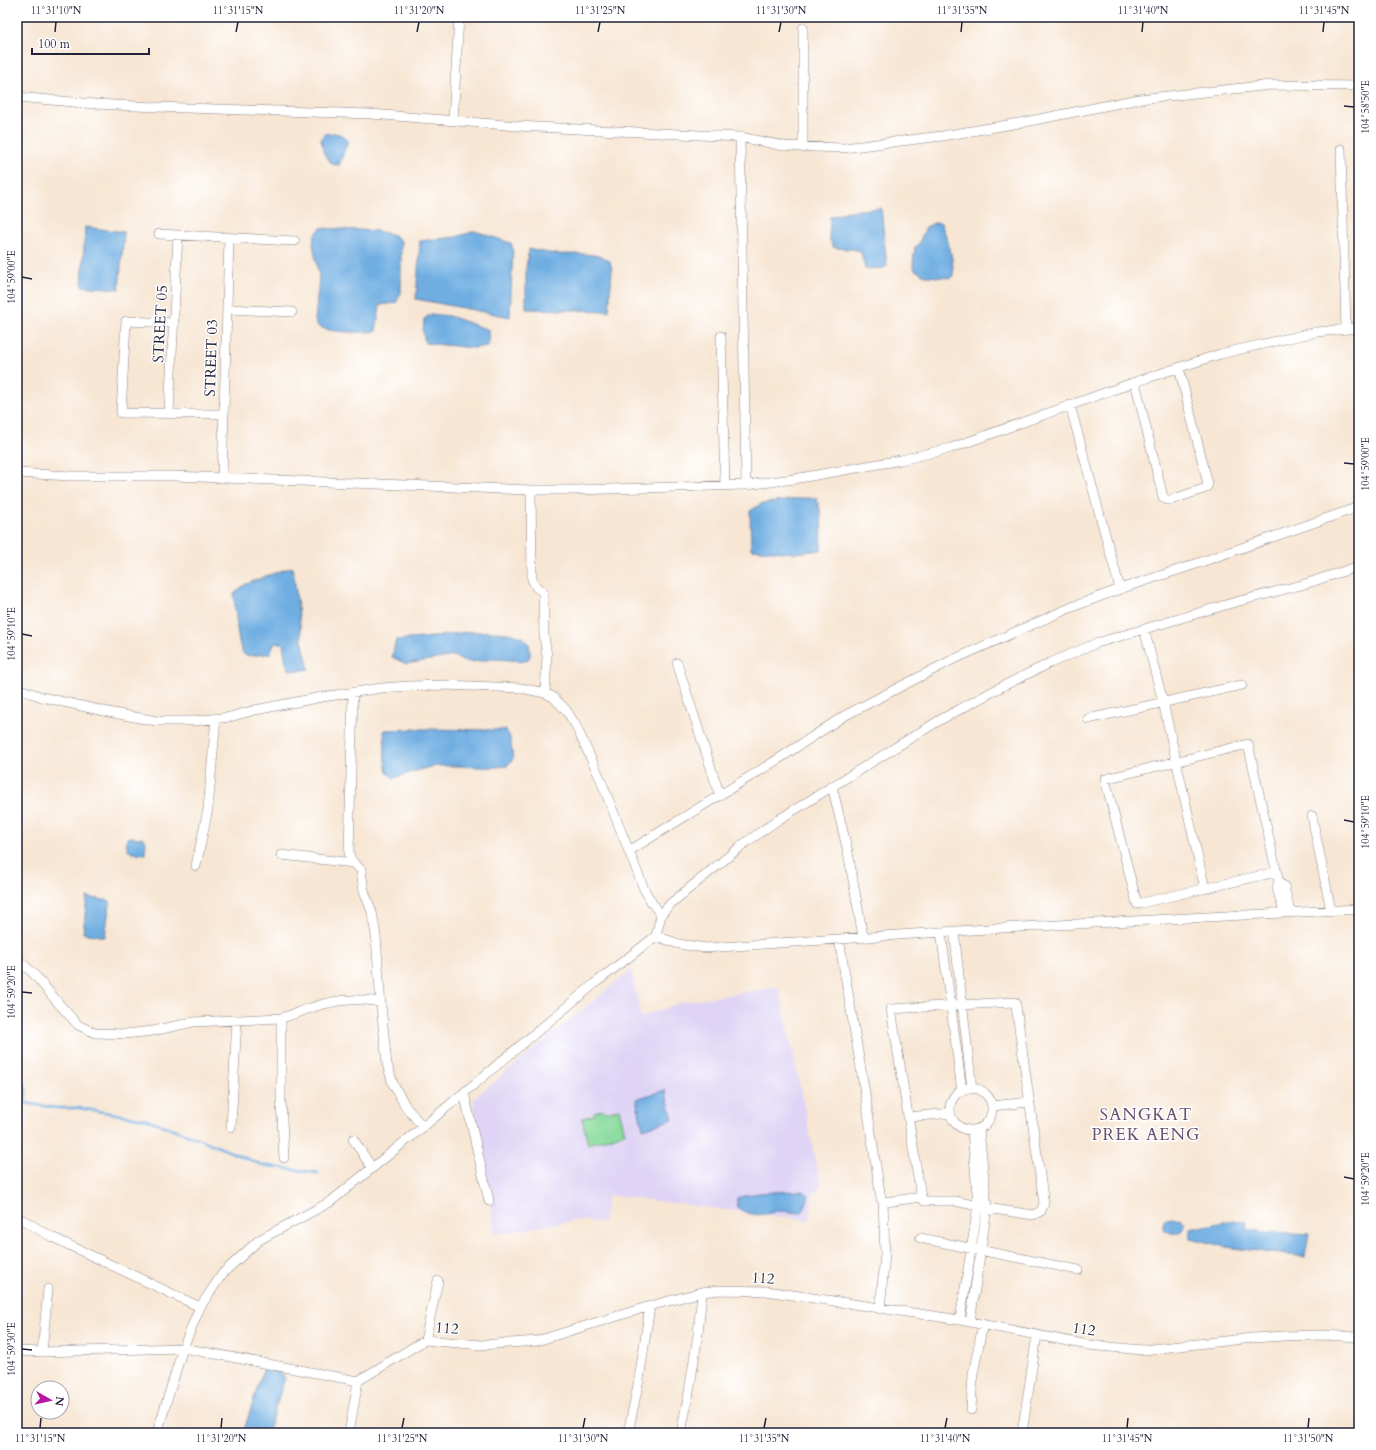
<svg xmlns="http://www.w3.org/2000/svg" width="1376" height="1450" font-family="Cardo,serif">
<rect width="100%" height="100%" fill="#fff"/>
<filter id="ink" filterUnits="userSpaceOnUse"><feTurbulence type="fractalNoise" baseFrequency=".025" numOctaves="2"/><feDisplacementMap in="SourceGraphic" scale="8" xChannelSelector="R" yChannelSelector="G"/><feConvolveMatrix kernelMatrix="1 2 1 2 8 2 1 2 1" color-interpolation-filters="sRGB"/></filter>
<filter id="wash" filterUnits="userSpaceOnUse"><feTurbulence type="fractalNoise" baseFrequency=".012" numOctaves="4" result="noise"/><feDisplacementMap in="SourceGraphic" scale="16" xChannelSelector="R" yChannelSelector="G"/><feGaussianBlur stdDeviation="0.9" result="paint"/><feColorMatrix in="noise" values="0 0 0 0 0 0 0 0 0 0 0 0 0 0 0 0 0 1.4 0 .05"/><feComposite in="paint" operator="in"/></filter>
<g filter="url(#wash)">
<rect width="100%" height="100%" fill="#f7e6d3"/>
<path fill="#dfd4f5" d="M631,970L641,1017L682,1002L779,987L821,1186L813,1194L809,1220L607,1195L603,1223L579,1220L495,1234L473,1099Z"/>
<path fill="#86da9b" stroke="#547e6b" d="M603,1109L604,1112L619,1109L625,1133L588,1144L582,1118L594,1115V1112Z"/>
<path fill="#70aee2" stroke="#49688e" d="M334,133L343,135L348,141L339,165L332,164L324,154L321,140L324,134Z
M881,208L887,266L883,268L865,269L861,252C853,247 842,250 833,247L829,238L830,217L849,211Z
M934,223H941C948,241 954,257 953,276L950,278L927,276L915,270L913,264L915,247L918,245L926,227Z
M85,227L124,232L119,289L82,286Z
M321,228L377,231L394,235L401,241V293L396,303L380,305L376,331C364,333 328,333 318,326C317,325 315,321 315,320L319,277L313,244L315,234Z
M475,231L511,243L513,249L510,317L416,299L420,241L456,237Z
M529,249C538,251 548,253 557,254C574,255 596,251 610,261L612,270L609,311L526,309V268Z
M431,314L449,316L489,330L488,346L473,348L425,343L423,332L424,319Z
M803,498H816C823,513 822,533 821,550L794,553L751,549L750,511L761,504Z
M292,567L294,576L302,640L309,669L299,671L290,670L286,663L283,643H275L270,653L267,654C261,654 251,657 245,655C237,652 235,604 234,594L244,585L266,576Z
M466,632C480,632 523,629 529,644C530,648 530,653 530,657L526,661L493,659L472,662L462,661L454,656L406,664L392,657L396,640L433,637Z
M420,729L506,730L510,737L513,759L507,766C485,769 462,765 439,766C423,767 409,774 394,778L387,773L385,761L384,730Z
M128,837L144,838L146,842L145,854L132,853L128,850L126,841Z
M87,897L110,901L105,937L83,933Z
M665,1090L673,1119L643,1129L636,1099Z
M802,1191L809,1195L804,1210L800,1213C792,1212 785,1211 777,1211C773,1212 769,1214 765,1214C755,1216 744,1213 737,1207V1198C757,1191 781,1192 802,1191Z
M1175,1219L1182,1220L1185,1223C1183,1235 1172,1236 1164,1229V1220Z
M1234,1220L1247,1222L1246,1229C1267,1234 1288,1232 1309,1234L1305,1257L1226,1247L1190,1238V1229Z
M263,1370L280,1372L285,1378L267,1433H243Z"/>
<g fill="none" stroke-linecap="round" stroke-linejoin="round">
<path stroke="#70aee2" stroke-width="2.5" d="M17,1068C27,1090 31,1095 17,1116
M25,1103L56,1108H79L146,1119L197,1138L262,1165L318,1173"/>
</g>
</g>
<g filter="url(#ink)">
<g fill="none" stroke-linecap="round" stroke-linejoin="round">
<g stroke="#8c8487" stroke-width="10">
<path id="minor" d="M803,28V148
M17,97L95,104L156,107L371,114L517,126L740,137L784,146L844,148L942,136L1025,122L1139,99L1271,85L1359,86
M453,120L459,17
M740,137L746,485
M1341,149L1346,329
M159,234L295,241
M227,309L292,312
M174,323L126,321L121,413L224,414
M721,336L725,486
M1135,382L1163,497L1167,500H1171L1206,488L1208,484L1179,368
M1070,405L1120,589
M169,413L178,235
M17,473L71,476H174L531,490H576L746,485L794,479L901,460L951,448L1135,382L1220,354L1316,332L1359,328
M222,478L229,238
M531,490L532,579L536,587L543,592L544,636L547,656L545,693
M1144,629L1163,702L1205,889
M677,663L720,796
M17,688L42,697L108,712L156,721H193L230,717L255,710L322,697L382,688L409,686L444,685L521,688L545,693L553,697L566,710L575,724L600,778L644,889L652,903L661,915
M353,692L349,853L351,860L361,870L364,891L372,912L376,936L381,1006L387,1064L393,1084L406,1107L423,1127
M1088,719L1242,685
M832,786L848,852L863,937
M1312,816L1331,911
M629,851L780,758L844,716L950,661L1072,607L1120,589L1187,567L1359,507
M281,855L354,863
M196,866L208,809L216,718
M1276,872L1137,904L1105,779L1248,744L1279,883
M1284,913L1277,888L1279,883L1284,886L1290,912
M954,931L972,1089
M941,932L962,1091
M656,936L679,944L705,948L1002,928L1359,909
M839,939L865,1093L881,1199L886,1202L921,1197
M17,959L33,973L60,1005L78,1025L95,1033L125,1034L153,1031L193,1022L281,1018C297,1014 312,1006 328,1003C345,999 363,999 380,1002
M1013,1002L1016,1003V1006L1044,1204L1041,1211L1033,1215L987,1208L955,1201H924L921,1197L891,1009Z
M281,1018V1100L284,1158
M950 1109a21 21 0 1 1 42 0a21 21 0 1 1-42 0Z
M464,1093L489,1201
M992,1106L1029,1102
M909,1117L951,1113
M231,1127L237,1020
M353,1139L372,1168
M17,1219L23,1220L52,1237L200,1307
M920,1238L1078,1270
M880,1309L885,1254L883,1201
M960,1320L978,1206L972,1130
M970,1322L987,1208L979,1129
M425,1340L438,1281
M17,1351L42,1352L183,1348L358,1381L425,1340L481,1345L537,1341L650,1306L702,1292L719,1290L766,1291L960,1320L1088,1345L1143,1350L1252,1338L1283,1336L1321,1335L1359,1337
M42,1352L48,1289
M971,1410L973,1374L983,1324
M1359,1430V1429
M157,1433L183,1348L200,1307L223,1273L259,1240L330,1202L423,1127L594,984L656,936L661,915L670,904L745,843L778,820L940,720L1001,687L1050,663L1097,643L1232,603L1305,584L1359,566
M349,1433L358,1381
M628,1433L639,1380L650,1306
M681,1433L689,1392L698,1334L702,1292
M1022,1433L1037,1335"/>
</g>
<use href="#minor" stroke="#fff" stroke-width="9"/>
</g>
</g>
<path fill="none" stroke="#22223b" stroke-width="1.5" d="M55,32L56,22M236,32L238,22M417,32L419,22M598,32L600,22M779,32L781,22M961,32L962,22M1142,32L1143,22M1323,32L1324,22M1344,106L1354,107M22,277L32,279M1344,463L1354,464M22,634L32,636M1344,820L1354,822M22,992L32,993M1344,1177L1354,1179M22,1349L32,1350M40,1428L41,1418M221,1428L222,1418M402,1428L404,1418M583,1428L585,1418M764,1428L766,1418M945,1428L947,1418M1127,1428L1128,1418M1308,1428L1309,1418"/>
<g text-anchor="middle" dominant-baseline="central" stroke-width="3" stroke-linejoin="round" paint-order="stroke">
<g font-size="15" fill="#22223b" stroke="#fff">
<text transform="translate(160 324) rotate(-87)">STREET 05</text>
<text transform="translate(211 358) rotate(-88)">STREET 03</text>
<text transform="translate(763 1278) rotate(4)">112</text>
<text transform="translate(447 1328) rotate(5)">112</text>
<text transform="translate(1084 1329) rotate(9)">112</text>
</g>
<g font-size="17" letter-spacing="1" fill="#675171" stroke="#fff">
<text x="1146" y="1114">SANGKAT<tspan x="1146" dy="20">PREK AENG</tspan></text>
</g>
</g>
<rect width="1376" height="1450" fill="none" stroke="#fff" stroke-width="44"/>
<g transform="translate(50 1400) rotate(98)"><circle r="19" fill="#ffffff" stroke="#a7a7b1"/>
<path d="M0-3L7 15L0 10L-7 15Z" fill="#b5179e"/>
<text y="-6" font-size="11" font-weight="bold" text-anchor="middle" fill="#22223b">N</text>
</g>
<path d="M32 48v6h117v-6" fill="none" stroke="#22223b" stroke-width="2"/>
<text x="38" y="48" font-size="12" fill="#22223b" stroke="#ffffff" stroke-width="3" paint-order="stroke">100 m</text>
<rect x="22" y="22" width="1332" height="1406" fill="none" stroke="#22223b" stroke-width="1.5"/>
<g font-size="10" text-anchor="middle" fill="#22223b">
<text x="56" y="14">11°31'10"N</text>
<text x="238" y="14">11°31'15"N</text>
<text x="419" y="14">11°31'20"N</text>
<text x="600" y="14">11°31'25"N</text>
<text x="781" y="14">11°31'30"N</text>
<text x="962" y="14">11°31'35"N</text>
<text x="1143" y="14">11°31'40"N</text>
<text x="1324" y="14">11°31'45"N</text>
<text transform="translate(1365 107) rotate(-90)" y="4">104°58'50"E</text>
<text transform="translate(11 277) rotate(-90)" y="4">104°59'00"E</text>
<text transform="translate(1365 464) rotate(-90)" y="4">104°59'00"E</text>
<text transform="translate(11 634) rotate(-90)" y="4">104°59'10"E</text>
<text transform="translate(1365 822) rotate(-90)" y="4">104°59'10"E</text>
<text transform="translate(11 992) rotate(-90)" y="4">104°59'20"E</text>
<text transform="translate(1365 1179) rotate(-90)" y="4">104°59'20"E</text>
<text transform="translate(11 1349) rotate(-90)" y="4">104°59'30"E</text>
<text x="40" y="1442">11°31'15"N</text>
<text x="221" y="1442">11°31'20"N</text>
<text x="402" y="1442">11°31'25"N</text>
<text x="583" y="1442">11°31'30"N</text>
<text x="764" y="1442">11°31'35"N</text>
<text x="945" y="1442">11°31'40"N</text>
<text x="1127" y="1442">11°31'45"N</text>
<text x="1308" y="1442">11°31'50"N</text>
</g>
</svg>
